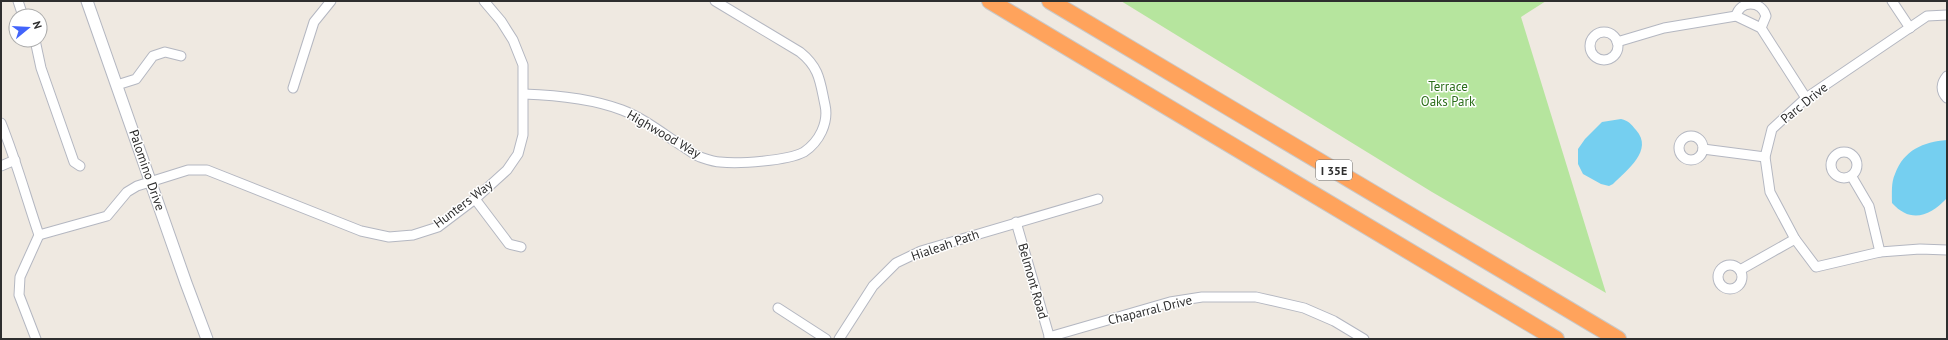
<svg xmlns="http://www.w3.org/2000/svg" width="1948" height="340" viewBox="0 0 1948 340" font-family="'PT Sans',sans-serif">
  <rect width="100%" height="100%" fill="#efe9e1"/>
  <polygon fill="#b6e59e" points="1121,1 1546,1 1521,17 1606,293 1432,192"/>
  <g fill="#75cff0">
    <path d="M1621,119C1629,121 1631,124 1636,130C1654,150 1627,170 1613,184L1609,186L1601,184L1583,174L1578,164V149L1585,139L1602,122Z"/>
    <path d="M1947,140V198C1930,216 1911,224 1892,203C1892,194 1891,182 1895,174C1904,150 1923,142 1947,140Z"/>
  </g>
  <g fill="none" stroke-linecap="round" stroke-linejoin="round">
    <defs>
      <g id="minor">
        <polyline points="18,1 23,16"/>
        <polyline points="1892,1 1910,28"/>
        <polyline points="1947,15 1927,16 1806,98 1772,129 1765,157 1770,192 1795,239 1816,267 1880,252 1920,249 1947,250"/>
        <path d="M1736,16C1740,0 1761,0 1766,16L1761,28"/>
        <circle cx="1604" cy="46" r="14"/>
        <polyline points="35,40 41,68 74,162 80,166"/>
        <polyline points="1617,42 1664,28 1736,16 1761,28 1806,98"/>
        <path d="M1947,76C1941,83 1940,91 1947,98"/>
        <polyline points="117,85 136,79 153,56 165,52 181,56"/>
        <polyline points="293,88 314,22 331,1"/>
        <path d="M524,94C554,95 593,99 622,110C643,118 661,132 679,144C686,148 693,154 700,157C706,159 714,162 720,162C739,164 787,161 804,152C819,142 829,123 825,105C820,82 820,68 800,52L715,1"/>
        <path d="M1,123C16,160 26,197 39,235"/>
        <circle cx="1691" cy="148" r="12"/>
        <polyline points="1703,149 1765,157"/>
        <circle cx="1844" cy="165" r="13"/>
        <polyline points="1,166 15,160"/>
        <polyline points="1852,177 1869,206 1880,252"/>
        <polyline points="475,199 509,244 521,247"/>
        <polyline points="1016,222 1050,339"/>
        <polyline points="39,235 107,216 127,192 137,186 188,170 207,170 361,231 389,237 413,235 438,227 475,199 507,170 518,154 523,135 523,65 513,40 501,21 484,1"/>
        <circle cx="1730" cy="277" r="12"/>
        <polyline points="1740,270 1795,239"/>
        <polyline points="778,308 826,339"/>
        <polyline points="1049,337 1170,302 1202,297 1256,297 1304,308 1334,321 1364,339"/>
        <polyline points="36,339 19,295 20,277 39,235"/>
        <polyline points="839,339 873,286 896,263 921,251 1098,199"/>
      </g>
      <polyline id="tertiary" points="87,1 186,283 207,339"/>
      <g id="motorway">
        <polyline points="990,1 1556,339"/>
        <polyline points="1050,1 1618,339"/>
      </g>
    </defs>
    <use href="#minor" stroke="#b4b7c1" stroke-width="11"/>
    <use href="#tertiary" stroke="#b4b7c1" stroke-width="13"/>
    <use href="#motorway" stroke="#c9c9c9" stroke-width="18"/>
    <use href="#minor" stroke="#fff" stroke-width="9"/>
    <use href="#tertiary" stroke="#fff" stroke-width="11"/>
    <use href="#motorway" stroke="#ffa35c" stroke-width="16"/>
  </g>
  <g text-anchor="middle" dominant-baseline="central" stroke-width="3" stroke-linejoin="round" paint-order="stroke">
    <rect fill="#fff" stroke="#6d6d6d" stroke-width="1" x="1316" y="160" width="36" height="20" rx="3"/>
    <g font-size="12" font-weight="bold" fill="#2e2e2e">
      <text x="1334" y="170">I 35E</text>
    </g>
    <g font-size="13" fill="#2c6e1b" stroke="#fff">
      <text x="1448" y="86">Terrace<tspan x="1448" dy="15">Oaks Park</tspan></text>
    </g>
    <g font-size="13" fill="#2e2e2e" stroke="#fff">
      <text transform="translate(1804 103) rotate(-39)">Parc Drive</text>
      <text transform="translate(664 134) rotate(30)">Highwood Way</text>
      <text transform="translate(147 170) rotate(71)">Palomino Drive</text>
      <text transform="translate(463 204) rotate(-37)">Hunters Way</text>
      <text transform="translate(945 245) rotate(-19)">Hialeah Path</text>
      <text transform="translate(1033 281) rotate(74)">Belmont Road</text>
      <text transform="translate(1150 310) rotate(-14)">Chaparral Drive</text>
    </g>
  </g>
  <rect width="1948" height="340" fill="none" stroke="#2e2e2e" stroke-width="4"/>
  <g transform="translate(28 28) rotate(72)"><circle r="19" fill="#ffffff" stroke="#ababab"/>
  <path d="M0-3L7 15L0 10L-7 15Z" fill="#4264fb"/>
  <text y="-6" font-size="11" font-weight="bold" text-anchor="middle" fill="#2e2e2e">N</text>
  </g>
</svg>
